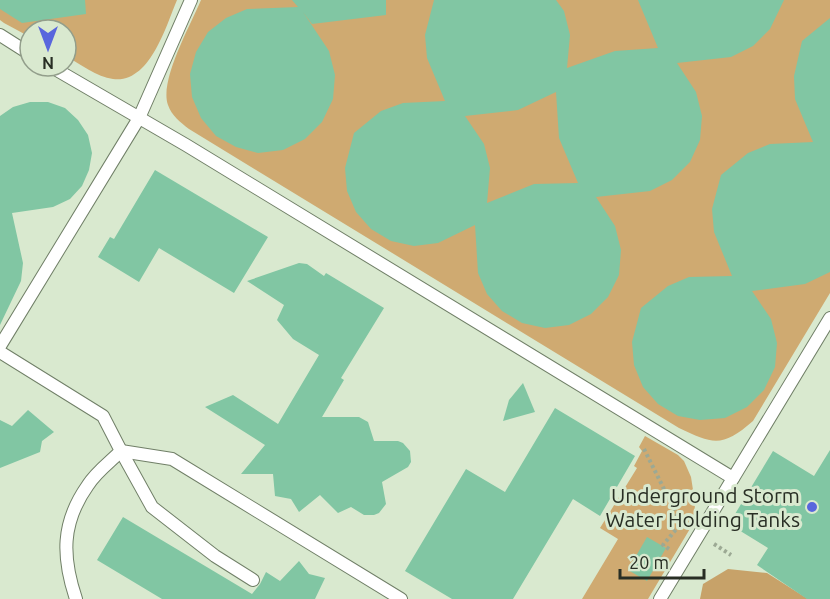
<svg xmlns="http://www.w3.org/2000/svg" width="830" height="599" viewBox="0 0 830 599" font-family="Ubuntu,sans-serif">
  <rect width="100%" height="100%" fill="#d9e9cf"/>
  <g fill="#cfaa71">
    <path d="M0,0H177C166,26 150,84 113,79C97,77 80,64 66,56V30H30V37L4,23L0,20Z"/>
    <path d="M201,0H830V293L753,421C723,447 714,445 679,428L189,129C180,122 172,116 168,105C159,81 191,24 201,0Z"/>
    <polygon points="645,436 678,455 684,461 691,477 695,503 694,522 648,599 582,599 618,539 600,528 637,468 634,466 642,451 639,447"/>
  </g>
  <polygon fill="#c7a269" points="728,569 767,573 808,599 700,599 703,584"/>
  <g fill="#81c6a3" fill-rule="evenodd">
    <polygon points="0,0 85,0 86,14 22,23 0,9"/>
    <polygon points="292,0 386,0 386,15 312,24 303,12 329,51 335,75 333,99 322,122 305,139 283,150 258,153 236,147 216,136 201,118 192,97 190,74 196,52 208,32 226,18 247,9 298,7"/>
    <path d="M434,0H556L564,11L570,35L567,68L615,51L658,48L638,0H784L770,29L753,46L731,57L677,63L696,92L702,116L700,140L690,162L672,180L650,191L596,197L615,226L621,250L619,275L608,297L591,314L569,325L545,328L522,323L502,311L487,294L478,273L475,225L438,243L414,246L391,241L371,229L356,212L347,191L345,168L354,133L381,111L403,103L445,101L427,58L425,35ZM556,92L559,138L578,183L534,184L487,203L490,168L484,144L465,116L518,110Z"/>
    <polygon points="830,18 830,272 805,284 752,291 771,319 777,343 775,367 764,390 747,407 725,418 700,420 678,416 658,404 643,387 634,365 632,342 641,308 668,286 689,277 732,276 714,232 712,209 721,175 748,153 770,144 813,142 795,99 794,76 802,41"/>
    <polygon points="30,102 48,102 65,108 78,120 88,135 92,153 89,170 82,186 70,199 53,207 12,213 23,263 21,281 0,325 0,116 13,107"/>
    <polygon points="155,170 268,237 234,293 159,248 139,282 98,257 110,237 114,239"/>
    <polygon points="299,263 307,264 324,276 326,273 384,308 341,378 344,380 322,417 359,417 368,422 374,441 398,441 403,443 410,451 411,462 408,467 382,482 386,504 379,513 374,515 364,515 351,507 338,513 320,495 299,512 291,499 275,496 273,474 241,474 265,445 205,407 233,395 278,424 319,355 293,339 277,320 284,305 247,281"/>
    <polygon points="523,383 535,412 503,421 509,400"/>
    <polygon points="555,408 635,456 600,516 573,499 513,599 452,599 405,571 466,469 505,492"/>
    <polygon points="28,410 54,432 42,441 40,452 0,468 0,420 12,426"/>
    <polygon points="830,450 830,599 807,599 757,565 768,548 729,524 773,451 814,476"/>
    <polygon points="123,517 252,594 260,584 266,572 280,581 299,561 309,574 325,578 315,599 162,599 97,560"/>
    <polygon points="647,537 666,548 647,581 628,570"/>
  </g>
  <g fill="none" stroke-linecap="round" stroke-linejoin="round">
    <defs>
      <g id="lane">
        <polyline points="0,35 30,54"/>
        <polyline points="50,66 186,145 733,478"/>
        <polyline points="0,346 139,118 191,0"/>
        <path d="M0,352L103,416L121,451C110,462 96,472 88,485C61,523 62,557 76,599"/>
        <polyline points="121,451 172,459 401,599"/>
        <polyline points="121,451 152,507 215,556 253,580"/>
        <polyline points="660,599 830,318"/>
      </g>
    </defs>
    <use href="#lane" stroke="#707f67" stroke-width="14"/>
    <g stroke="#9ca994" stroke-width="4" stroke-dasharray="3 3" stroke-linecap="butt">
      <polyline points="644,449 682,525"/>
      <polyline points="714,544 731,555"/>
      <polyline points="669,549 663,545 678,527"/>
    </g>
    <use href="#lane" stroke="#fff" stroke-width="12"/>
  </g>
  <circle fill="#5966dd" stroke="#d9e9cf" stroke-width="2" cx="812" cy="507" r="6"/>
  <g text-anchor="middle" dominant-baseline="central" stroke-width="6" stroke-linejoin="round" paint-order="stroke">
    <g font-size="21" fill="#282e24" stroke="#d9e9cf" text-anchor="end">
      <text x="800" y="495">Underground Storm<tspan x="800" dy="24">Water Holding Tanks</tspan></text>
    </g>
  </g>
  <g transform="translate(48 48) rotate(180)"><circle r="28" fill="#d9e9cf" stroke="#929e8b" stroke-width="1.5"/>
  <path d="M0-4.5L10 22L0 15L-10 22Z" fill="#5966dd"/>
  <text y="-9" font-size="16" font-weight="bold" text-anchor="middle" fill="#282e24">N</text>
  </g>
  <path d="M620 569v9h84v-9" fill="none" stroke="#282e24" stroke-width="3"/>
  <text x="629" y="569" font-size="18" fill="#282e24" stroke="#d9e9cf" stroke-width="4.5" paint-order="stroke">20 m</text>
</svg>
